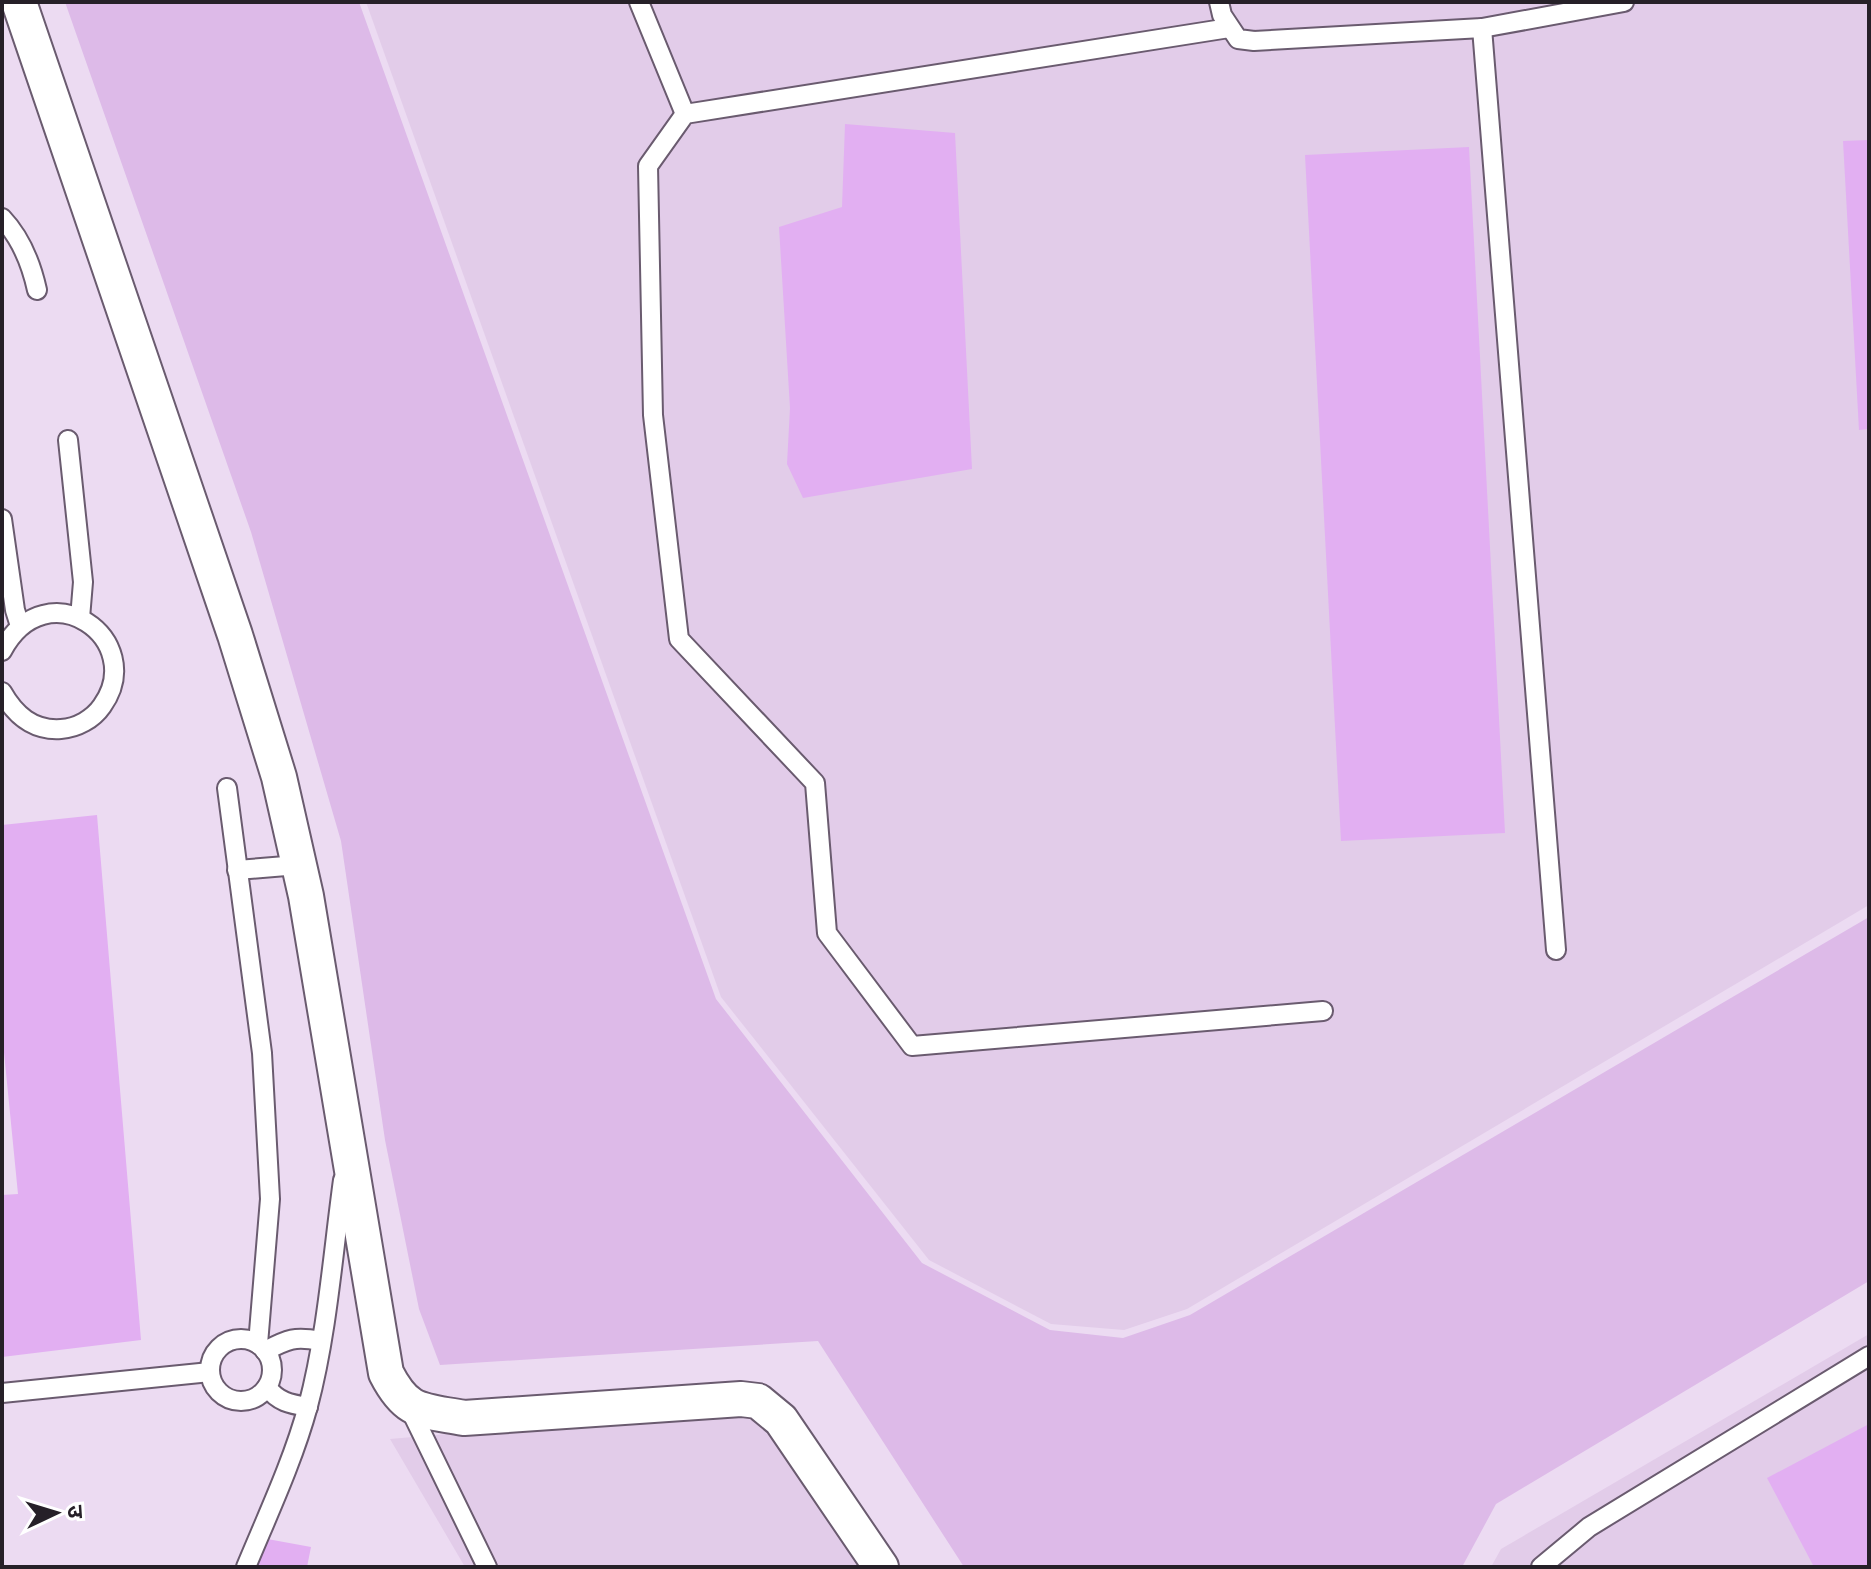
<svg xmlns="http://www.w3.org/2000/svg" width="1871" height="1569" viewBox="0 0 1871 1569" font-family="Overpass,'Noto Sans Devanagari',sans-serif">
  <rect width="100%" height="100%" fill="#ecdbf2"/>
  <g fill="#e2cce9">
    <polygon points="366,2 1869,2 1869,905 1187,1309 1124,1330 1051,1324 929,1260 721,997"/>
    <polygon points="1869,1334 1869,1567 1491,1567 1501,1549"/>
    <polygon points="744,1408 816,1471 872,1567 465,1567 390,1439"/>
  </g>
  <polygon fill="#ddbae8" points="65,2 359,2 716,999 922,1263 1050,1330 1123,1338 1190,1315 1869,917 1869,1281 1496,1504 1462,1567 964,1567 818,1341 440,1365 419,1309 385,1140 341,841 251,532"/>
  <g fill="#e2aff2">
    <polygon points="845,124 955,133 972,469 803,498 787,464 790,408 779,227 842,207"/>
    <polygon points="1869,140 1869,429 1859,430 1843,141"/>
    <polygon points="1469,147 1505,833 1341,841 1305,155"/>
    <polygon points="97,815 141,1340 2,1357 2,1195 18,1194 2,1032 2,825"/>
    <polygon points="1869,1424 1869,1567 1814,1567 1767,1478"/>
    <polygon points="262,1538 311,1547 307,1567 256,1567"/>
  </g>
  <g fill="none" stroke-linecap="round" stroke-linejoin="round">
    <defs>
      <g id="service">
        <polyline points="639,2 685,114"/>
        <polyline points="1219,2 1222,15 1238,39 1254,41 1482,28 1624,2"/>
        <polyline points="1229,28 685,114 648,166 653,415 679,639 815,783 827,933 912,1046 1323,1011"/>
        <polyline points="1482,28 1556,950"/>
        <path d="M2,218C21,238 31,263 37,290"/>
        <polyline points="68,440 83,582 80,618"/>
        <polyline points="2,519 15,610 20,626"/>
        <path d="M2,651C47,567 149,640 102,706C93,719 77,728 61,729C33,731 15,715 2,692"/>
        <polyline points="227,788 262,1053 270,1199 258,1344"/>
        <polyline points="237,870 298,865"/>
        <circle cx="241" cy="1370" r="31"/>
        <path d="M265,1351C288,1339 295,1336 320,1341"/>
        <path d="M267,1387C278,1402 290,1404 308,1407"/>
        <polyline points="2,1393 210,1372"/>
        <polyline points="408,1405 487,1567"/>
        <path d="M246,1567C268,1514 293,1461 308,1406C327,1335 333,1253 343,1180"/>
        <polyline points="1541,1567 1589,1527 1869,1356"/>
      </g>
      <path id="minor" d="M19,2L235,635L279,777L306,896L386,1373C407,1414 421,1410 464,1418L741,1399L758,1401L781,1420L881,1567"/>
    </defs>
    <use href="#service" stroke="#6a5b6f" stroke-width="22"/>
    <use href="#minor" stroke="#6a5b6f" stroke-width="38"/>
    <use href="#service" stroke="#fff" stroke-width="18"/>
    <use href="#minor" stroke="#fff" stroke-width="34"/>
  </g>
  <rect width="1871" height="1569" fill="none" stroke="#262028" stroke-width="8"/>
  <g transform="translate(56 1513) rotate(86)" stroke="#ffffff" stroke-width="6" paint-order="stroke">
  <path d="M0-6L14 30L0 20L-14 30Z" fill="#262028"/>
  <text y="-12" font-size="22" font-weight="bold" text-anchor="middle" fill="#262028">उ</text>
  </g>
</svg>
